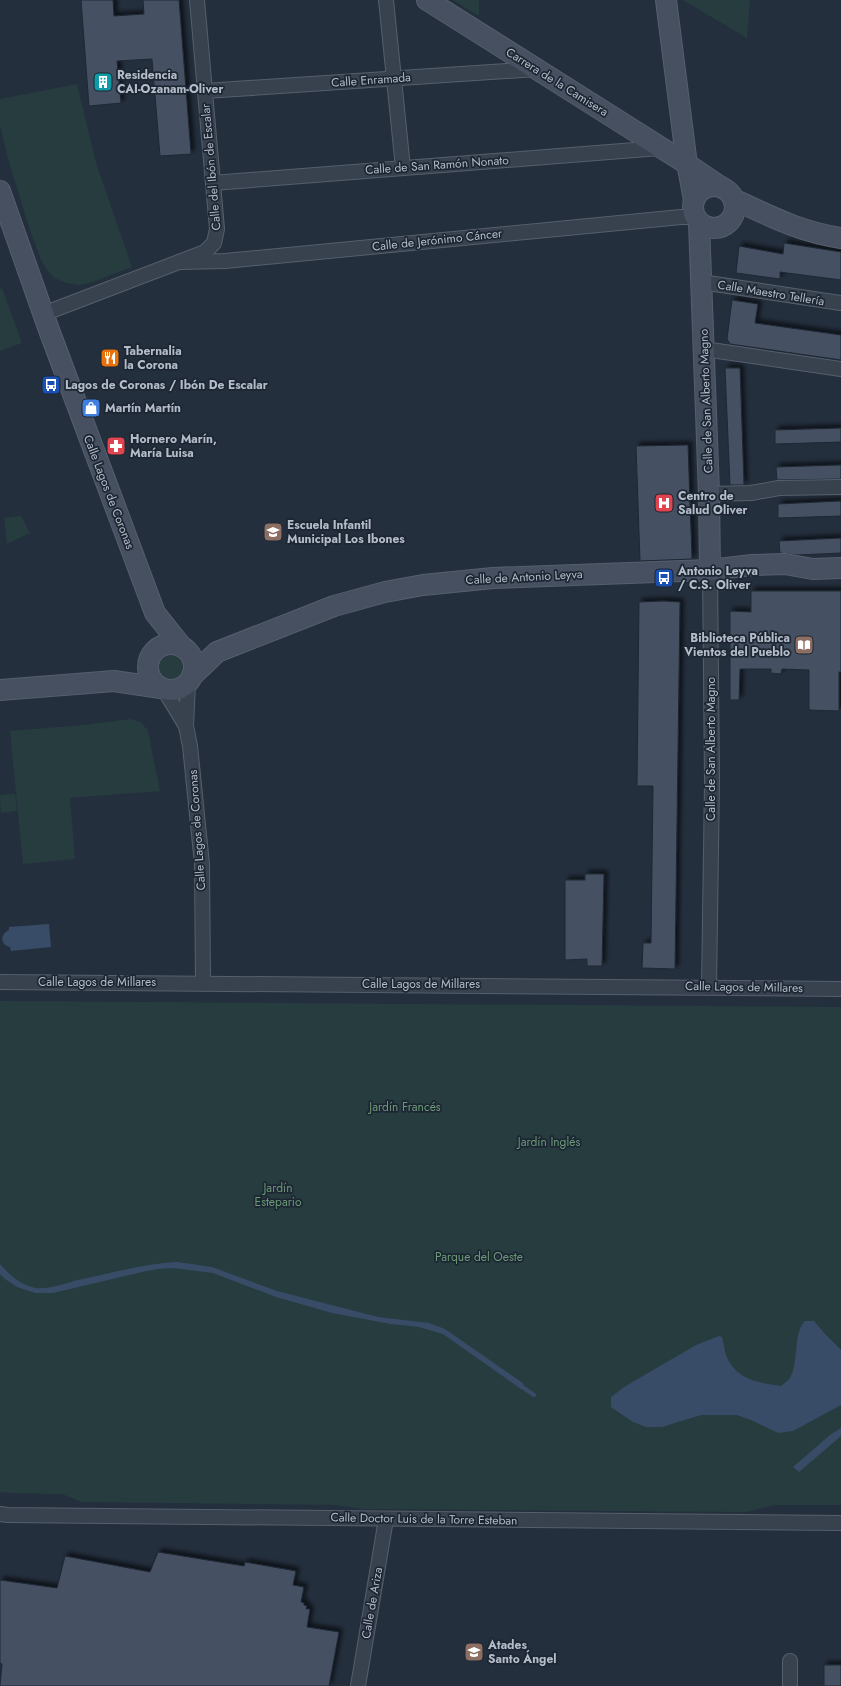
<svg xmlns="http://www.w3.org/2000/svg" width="841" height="1686" viewBox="0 0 841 1686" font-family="Jost,sans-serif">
  <defs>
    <filter id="shadow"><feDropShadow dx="3.5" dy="-3.5" stdDeviation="2" flood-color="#0009"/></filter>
  </defs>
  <rect width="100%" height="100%" fill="#242f3e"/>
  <g fill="#263c3f">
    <polygon points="453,0 479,0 479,16"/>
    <polygon points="683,0 750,0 747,38"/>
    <polygon points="77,84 96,163 132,267 90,283 79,285 67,283 54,278 48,271 41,260 30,230 8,159 0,126 0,99"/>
    <polygon points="2,288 22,343 0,351 0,289"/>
    <polygon points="21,516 30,533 7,544 4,518"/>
    <circle cx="171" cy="667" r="12"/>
    <polygon points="130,719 141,722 148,731 160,791 70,798 75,859 23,864 10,731 84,725"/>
    <polygon points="15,794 17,811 1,813 0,795"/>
    <polygon points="0,1001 841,1007 841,1505 775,1505 746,1512 361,1509 337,1505 82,1502 62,1494 10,1493 0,1492"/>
  </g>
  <g fill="#394c67">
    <path d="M49,924L51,947L11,951L10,947C0,945 0,934 9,930V927Z"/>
    <path d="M177,1262L212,1267L277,1291L378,1317L429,1323L445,1329L524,1384L521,1389L443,1334L419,1327L391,1324L332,1313L276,1297L213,1273L173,1268L158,1269L142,1272L53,1293H35L17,1287L5,1279L0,1274V1264C9,1275 21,1285 35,1288C46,1290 67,1283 78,1280C112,1273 142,1264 177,1262Z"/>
    <path d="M805,1321H814L825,1334L841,1350V1405L793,1431L778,1433L751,1420L737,1415H701L662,1427H646L633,1422L611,1407V1397L624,1387L696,1345L719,1336L722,1337C724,1343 724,1349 726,1355C735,1379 758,1383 781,1386C784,1383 788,1381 790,1378C799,1363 793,1332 805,1321Z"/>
    <polygon points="841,1428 841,1436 799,1472 793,1467 830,1435"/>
  </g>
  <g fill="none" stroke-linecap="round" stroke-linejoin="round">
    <polyline stroke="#394c67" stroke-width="4" points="518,1384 534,1395"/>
  </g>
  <g fill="#455162" stroke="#1f2835" filter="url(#shadow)">
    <polygon points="81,0 113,0 114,16 144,14 143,0 179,0 191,154 160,156 152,59 117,61 121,103 89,106"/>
    <polygon points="784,243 841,252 841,280 780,272 780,279 736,273 739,246 783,254"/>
    <polygon points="732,300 758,304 755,323 841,335 841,360 730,344 727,339"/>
    <polygon points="725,368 740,368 744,485 730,485"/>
    <polygon points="841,428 841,442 775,444 775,430"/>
    <polygon points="688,445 692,559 640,561 636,446"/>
    <polygon points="841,465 841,479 777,480 776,467"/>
    <polygon points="841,501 841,516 778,518 778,504"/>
    <polygon points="841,538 841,553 797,555 780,553 779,541"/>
    <polygon points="751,591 841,591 841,672 839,672 839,711 809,710 809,670 782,669 781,674 771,673 771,669 740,669 739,700 730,700 730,611 751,612"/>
    <polygon points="664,601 680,602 675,969 642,968 643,943 651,943 653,786 637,786 639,602"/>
    <polygon points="585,874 604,874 602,966 587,966 587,959 565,960 565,880 585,880"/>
    <polygon points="158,1552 244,1566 245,1562 296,1571 293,1585 304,1587 301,1602 304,1603 304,1605 307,1606 306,1609 310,1609 307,1627 339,1632 329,1686 0,1686 2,1664 0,1663 0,1580 57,1588 65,1556 150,1572"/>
    <rect x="824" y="1665" width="17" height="21"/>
  </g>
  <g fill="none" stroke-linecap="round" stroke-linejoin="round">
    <defs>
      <g id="street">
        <polyline points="386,0 403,168"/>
        <polyline points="205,91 537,69"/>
        <polyline points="213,183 660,148"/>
        <polyline points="179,262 225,261 681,217 695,217"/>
        <polyline points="701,282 841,303"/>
        <polyline points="43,314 205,252 214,243 217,229 197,0"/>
        <polyline points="704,349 841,369"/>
        <polyline points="709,494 751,493 779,488 841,487"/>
        <polyline points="188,683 186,726 190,746 202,864 203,983"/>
        <polyline points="163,688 186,726"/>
        <polyline points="0,982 841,989"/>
        <polyline points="709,987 712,782 710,570"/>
        <polyline points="0,1514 7,1515 841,1523"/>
        <polyline points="358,1686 386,1519"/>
        <polyline points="790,1686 790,1661"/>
      </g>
      <g id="secondary">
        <polyline points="427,0 687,164 721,187"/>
        <polyline points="666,0 686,157 694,200"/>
        <circle cx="714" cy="207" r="21"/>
        <polyline points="0,191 49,330 155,613 182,647"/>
        <path d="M733,199C770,216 800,232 841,238"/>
        <polyline points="699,223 709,494 710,570"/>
        <circle cx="171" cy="667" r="23"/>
        <polyline points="192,676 217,652 334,606 385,592 423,585 493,578 710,570 752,565 785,564 813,569 841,568"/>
        <polyline points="0,690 114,681 161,688"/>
      </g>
    </defs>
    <use href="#street" stroke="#565f6c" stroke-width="16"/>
    <use href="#secondary" stroke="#565f6c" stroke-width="22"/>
    <use href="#street" stroke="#38414e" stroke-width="14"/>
    <use href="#secondary" stroke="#465061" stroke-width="20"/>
  </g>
  <defs>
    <symbol id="building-square" viewBox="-11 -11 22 22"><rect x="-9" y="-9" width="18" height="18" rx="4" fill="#0f9aa8" stroke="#1d2633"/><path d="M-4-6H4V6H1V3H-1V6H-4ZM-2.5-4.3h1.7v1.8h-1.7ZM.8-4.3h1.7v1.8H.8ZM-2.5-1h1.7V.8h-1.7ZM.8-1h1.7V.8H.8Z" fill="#fff"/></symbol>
    <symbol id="restaurant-square" viewBox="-11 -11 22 22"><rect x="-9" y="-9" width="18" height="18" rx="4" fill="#e8710a" stroke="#1d2633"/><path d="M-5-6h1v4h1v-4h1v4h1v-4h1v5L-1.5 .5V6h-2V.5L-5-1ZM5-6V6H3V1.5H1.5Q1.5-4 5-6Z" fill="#fff"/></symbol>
    <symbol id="bus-square" viewBox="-11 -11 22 22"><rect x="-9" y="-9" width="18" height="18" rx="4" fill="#1a4fb4" stroke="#1d2633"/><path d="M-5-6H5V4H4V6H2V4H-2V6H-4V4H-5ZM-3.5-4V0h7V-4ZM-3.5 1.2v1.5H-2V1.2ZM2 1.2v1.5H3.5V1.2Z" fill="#fff"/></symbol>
    <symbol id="shop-square" viewBox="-11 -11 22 22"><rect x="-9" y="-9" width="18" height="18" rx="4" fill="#3f7fe0" stroke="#1d2633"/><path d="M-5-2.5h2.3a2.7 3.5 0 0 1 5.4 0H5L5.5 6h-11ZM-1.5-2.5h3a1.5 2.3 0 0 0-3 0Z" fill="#fff"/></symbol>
    <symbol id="pharmacy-square" viewBox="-11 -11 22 22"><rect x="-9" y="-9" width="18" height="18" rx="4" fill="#e0444e" stroke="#1d2633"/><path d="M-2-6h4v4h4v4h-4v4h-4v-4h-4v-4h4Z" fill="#fff"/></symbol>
    <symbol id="hospital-square" viewBox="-11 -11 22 22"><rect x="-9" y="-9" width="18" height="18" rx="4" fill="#e0444e" stroke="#1d2633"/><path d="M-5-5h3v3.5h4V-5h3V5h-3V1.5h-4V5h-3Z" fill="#fff"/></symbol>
    <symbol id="school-square" viewBox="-11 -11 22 22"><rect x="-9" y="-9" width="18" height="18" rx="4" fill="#8d6e63" stroke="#1d2633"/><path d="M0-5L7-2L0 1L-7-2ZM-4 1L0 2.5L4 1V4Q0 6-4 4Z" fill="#fff"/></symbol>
    <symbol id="library-square" viewBox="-11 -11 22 22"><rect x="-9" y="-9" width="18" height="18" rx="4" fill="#8d6e63" stroke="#1d2633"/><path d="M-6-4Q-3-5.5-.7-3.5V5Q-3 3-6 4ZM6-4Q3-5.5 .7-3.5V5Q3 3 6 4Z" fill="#fff"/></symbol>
  </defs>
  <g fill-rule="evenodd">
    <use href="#building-square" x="92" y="71" width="22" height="22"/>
    <use href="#restaurant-square" x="99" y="347" width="22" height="22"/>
    <use href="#bus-square" x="40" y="374" width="22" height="22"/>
    <use href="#shop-square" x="80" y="397" width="22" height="22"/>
    <use href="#pharmacy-square" x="105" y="435" width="22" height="22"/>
    <use href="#hospital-square" x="653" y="492" width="22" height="22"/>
    <use href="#school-square" x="262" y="521" width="22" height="22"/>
    <use href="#bus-square" x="653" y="567" width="22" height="22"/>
    <use href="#library-square" x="793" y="634" width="22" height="22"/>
    <use href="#school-square" x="463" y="1641" width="22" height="22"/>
  </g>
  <g text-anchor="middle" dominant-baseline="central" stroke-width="3.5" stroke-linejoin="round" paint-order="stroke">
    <g font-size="12" font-weight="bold" fill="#b4bcc9" stroke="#1d2633" text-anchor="start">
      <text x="117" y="75">Residencia<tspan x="117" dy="14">CAI-Ozanam-Oliver</tspan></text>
      <text x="124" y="351">Tabernalia<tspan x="124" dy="14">la Corona</tspan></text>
      <text x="65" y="385">Lagos de Coronas / Ibón De Escalar</text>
      <text x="105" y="408">Martín Martín</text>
      <text x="130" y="439">Hornero Marín,<tspan x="130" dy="14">María Luisa</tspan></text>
      <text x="678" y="496">Centro de<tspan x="678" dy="14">Salud Oliver</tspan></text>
      <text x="287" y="525">Escuela Infantil<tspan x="287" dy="14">Municipal Los Ibones</tspan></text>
      <text x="678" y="571">Antonio Leyva<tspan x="678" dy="14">/ C.S. Oliver</tspan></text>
      <text x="790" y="638" text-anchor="end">Biblioteca Pública<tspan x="790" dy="14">Vientos del Pueblo</tspan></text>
      <text x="488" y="1645">Atades<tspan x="488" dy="14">Santo Ángel</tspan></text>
    </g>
    <g font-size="12" fill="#b4bcc9" stroke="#1d2633">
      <text transform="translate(371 80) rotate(-4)">Calle Enramada</text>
      <text transform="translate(557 82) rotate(32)">Carrera de la Camisera</text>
      <text transform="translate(437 165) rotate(-4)">Calle de San Ramón Nonato</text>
      <text transform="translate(211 167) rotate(-95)">Calle del Ibón de Escalar</text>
      <text transform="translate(437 240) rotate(-6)">Calle de Jerónimo Cáncer</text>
      <text transform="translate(771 293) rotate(9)">Calle Maestro Tellería</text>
      <text transform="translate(706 401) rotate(-92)">Calle de San Alberto Magno</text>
      <text transform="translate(109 492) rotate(69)">Calle Lagos de Coronas</text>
      <text transform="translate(524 577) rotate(-3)">Calle de Antonio Leyva</text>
      <text transform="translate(711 749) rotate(-90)">Calle de San Alberto Magno</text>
      <text transform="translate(197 830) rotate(-94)">Calle Lagos de Coronas</text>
      <text x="97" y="982">Calle Lagos de Millares</text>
      <text x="421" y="984">Calle Lagos de Millares</text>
      <text transform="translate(744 987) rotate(1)">Calle Lagos de Millares</text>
      <text transform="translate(424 1519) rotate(1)">Calle Doctor Luis de la Torre Esteban</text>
      <text transform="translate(372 1603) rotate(-80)">Calle de Ariza</text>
    </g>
    <g font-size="12" fill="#6b9a76" stroke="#1d2633">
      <text x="405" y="1107">Jardín Francés</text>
      <text x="549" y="1142">Jardín Inglés</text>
      <text x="278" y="1188">Jardín<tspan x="278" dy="14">Estepario</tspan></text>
      <text x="479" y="1257">Parque del Oeste</text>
    </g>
  </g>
</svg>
